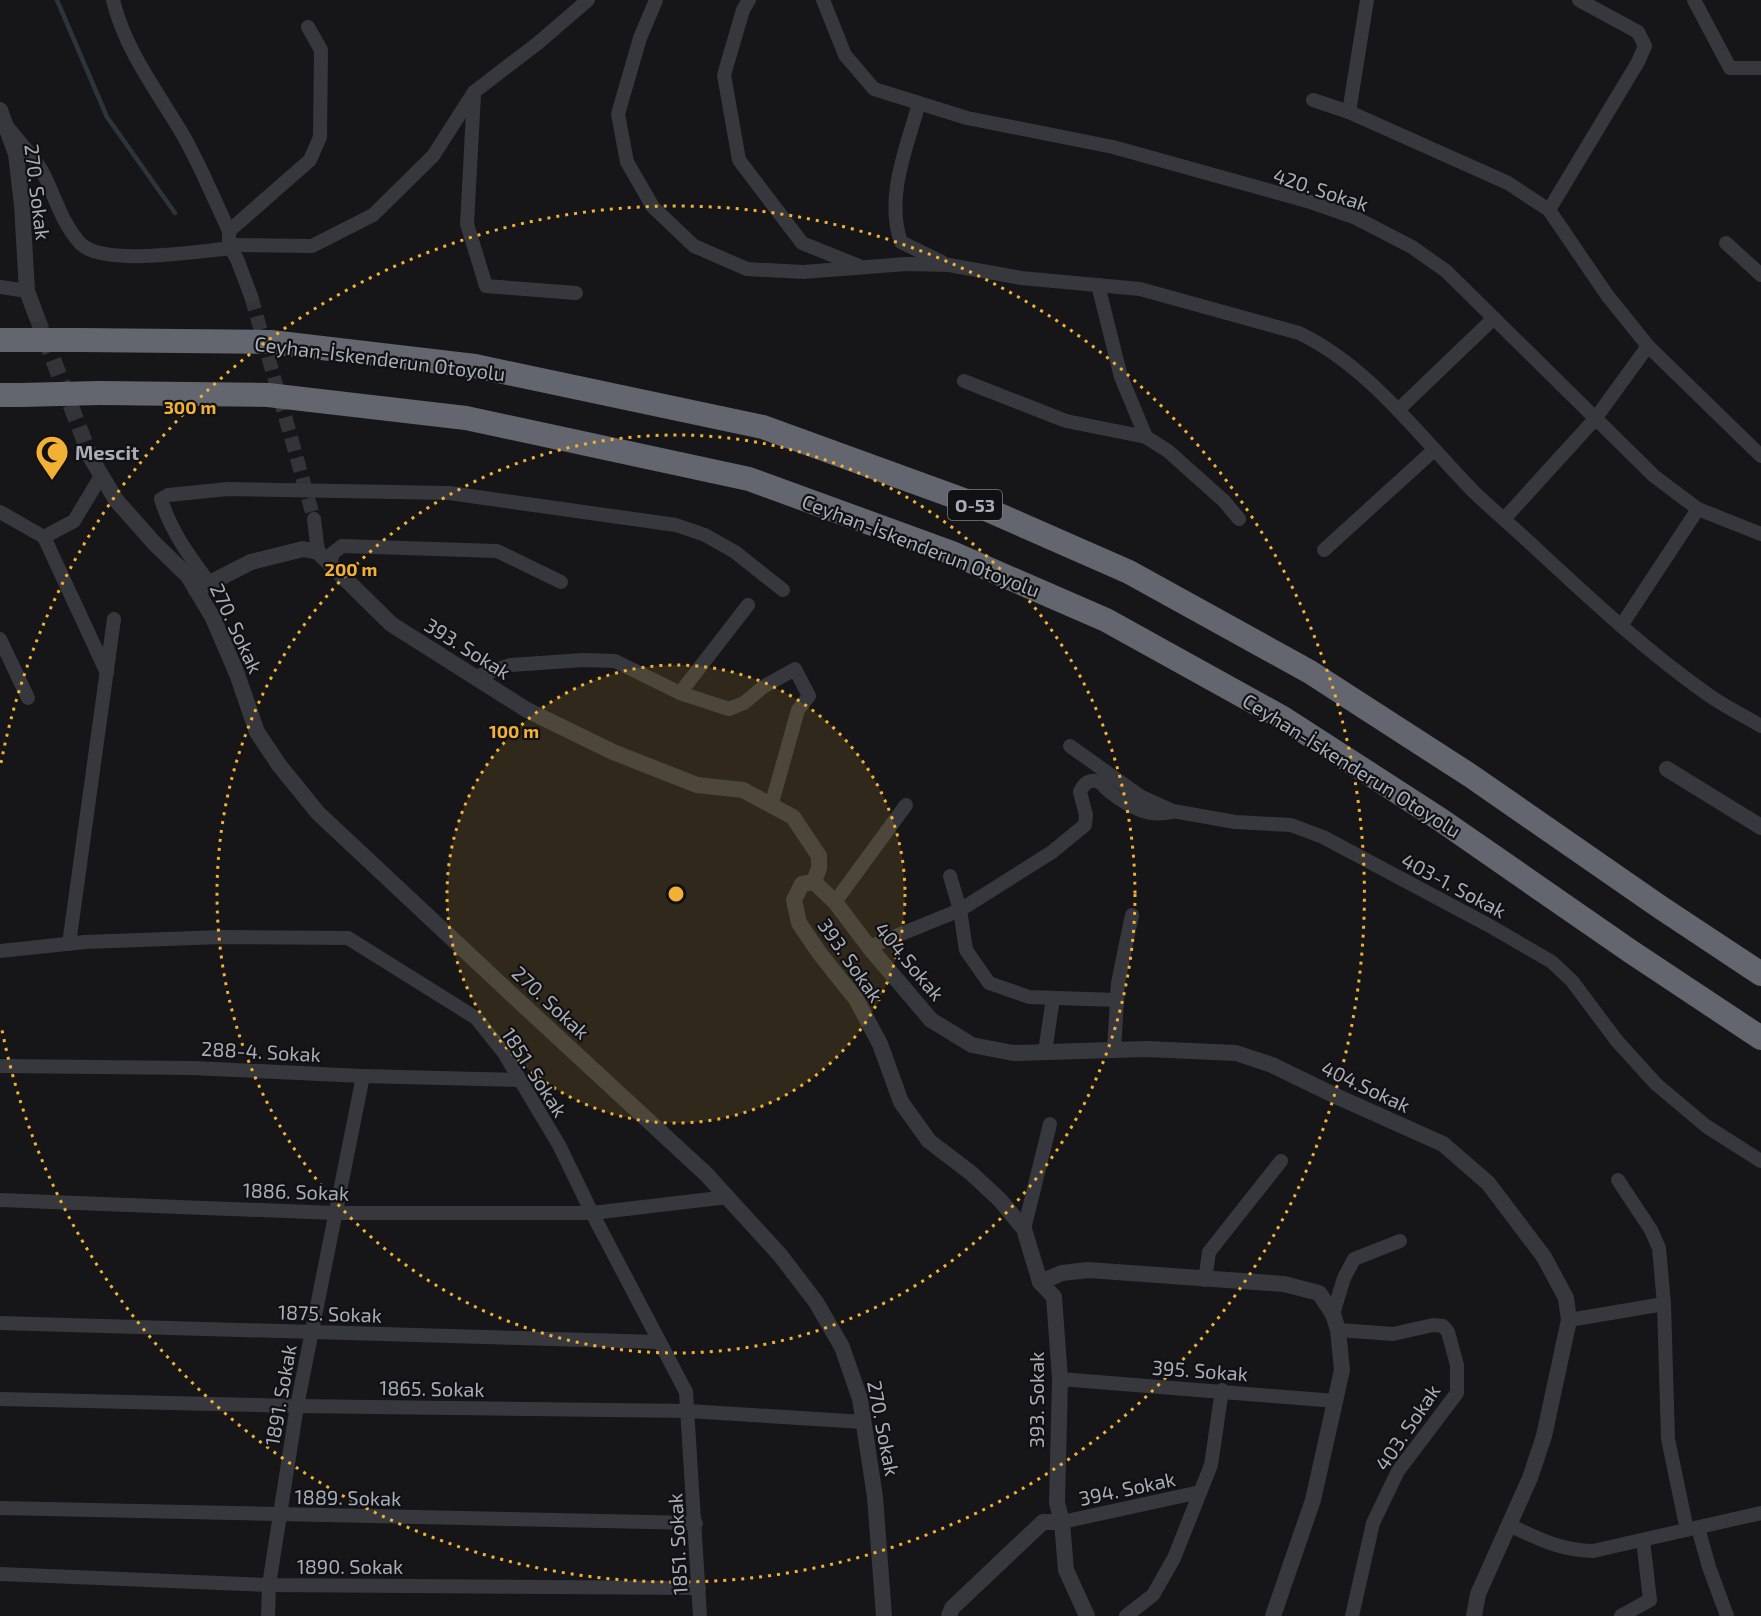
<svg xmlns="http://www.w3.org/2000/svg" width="1761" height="1616" viewBox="0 0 1761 1616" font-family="'Exo 2',sans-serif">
  <rect width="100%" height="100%" fill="#161618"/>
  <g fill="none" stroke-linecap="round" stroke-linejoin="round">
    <polyline stroke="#2c353c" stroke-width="4.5" points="57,0 107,117 175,213"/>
    <polyline stroke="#333438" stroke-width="14" stroke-dasharray="14 7" stroke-linecap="butt" points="251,296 314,519"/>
    <polyline stroke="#333438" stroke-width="16" stroke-dasharray="16 8" stroke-linecap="butt" points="36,315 91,458"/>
    <g stroke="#37383d" stroke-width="14">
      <path d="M656,0L640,38L618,114L627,162L653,207L694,246L747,269L803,272L906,264L949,265L1021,278L1140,289L1299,333C1370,367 1419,436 1473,491C1496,513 1521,534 1544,556C1597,605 1650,654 1710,696C1726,707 1744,716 1761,726"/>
      <polyline points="749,0 743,10 724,75 739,160 802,243 859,266"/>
      <polyline points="823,0 845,55 874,89 967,118 1113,147 1307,201 1356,218 1412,247 1446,271 1654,476 1698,509 1761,534"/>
      <polyline points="1694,0 1730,68 1761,68"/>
      <polyline points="474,94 467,224 486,286 576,293"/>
      <polyline points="1313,100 1349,112 1508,183 1549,210 1607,295 1648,346 1761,456"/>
      <path d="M919,103C907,147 885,197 901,242L942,262"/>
      <polyline points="1349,112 1367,0"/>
      <path d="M11,131C21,144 34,157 42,171C55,195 61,223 81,244C103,266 193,252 224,249L229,245V231C214,199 200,165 183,135C157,91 125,50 113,0"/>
      <polyline points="1549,210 1638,62 1645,46 1638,32 1579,0"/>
      <polyline points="229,231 310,160 320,137 321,50 308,27"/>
      <polyline points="1726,243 1761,275"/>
      <polyline points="229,245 312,246 373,215 433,156 474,92 538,43 588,0"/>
      <polyline points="229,245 237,259 251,296"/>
      <polyline points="1098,285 1121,377 1146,437 1168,451 1224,501 1239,519"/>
      <polyline points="0,287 27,291"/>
      <polyline points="964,381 1066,421 1146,437"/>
      <polyline points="1398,410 1494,318"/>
      <polyline points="0,512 44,537 74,521 101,476"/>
      <polyline points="314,519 318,552"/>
      <polyline points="1504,519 1595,419 1648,346"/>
      <polyline points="44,537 107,673"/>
      <polyline points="1324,550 1434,450"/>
      <polyline points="330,563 333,553 342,546 497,551 561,582"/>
      <path d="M210,584C190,557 171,532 161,499L168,495L228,489L449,493L676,525L705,535L735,552L783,590"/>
      <polyline points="1621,626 1698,509"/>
      <polyline points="0,639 28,698"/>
      <polyline points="475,677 511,665 583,660 615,661 680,693 729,709 744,703 763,687 795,669 809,696 798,710 771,806"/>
      <polyline points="680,693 748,605"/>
      <polyline points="1070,746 1140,796 1173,811 1235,822 1291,825 1323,837 1490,926 1552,962 1572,981 1617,1041 1656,1084 1706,1126 1761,1161"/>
      <polyline points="950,876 960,910 966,950 989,983 1029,997 1117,1000"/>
      <polyline points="835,902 906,805"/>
      <polyline points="69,944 114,619"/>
      <path d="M869,947L960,910L1052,852L1085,825L1086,815L1080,792C1083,784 1090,778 1099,782C1103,784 1106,789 1110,792C1128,806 1148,818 1172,812"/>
      <polyline points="0,951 85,942 221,937 348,938 476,1018 504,1053 559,1145 592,1213 686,1392 700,1616"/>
      <polyline points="1114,1050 1118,983 1132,915"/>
      <polyline points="1045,1052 1053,998"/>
      <polyline points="0,1066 193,1068 363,1076 520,1080"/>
      <polyline points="1618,1180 1651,1230 1659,1248 1664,1304 1668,1439 1687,1530"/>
      <polyline points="0,1200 335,1213 592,1213 728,1197"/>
      <polyline points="1024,1229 1050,1124"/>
      <polyline points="1205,1280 1209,1252 1281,1161"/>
      <polyline points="1333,1314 1344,1278 1354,1259 1400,1241"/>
      <polyline points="1569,1320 1664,1304"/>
      <polyline points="0,1323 659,1342"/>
      <polyline points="1338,1330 1393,1334 1433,1325 1443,1326 1448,1332 1457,1365 1457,1393 1398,1471 1373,1523 1352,1616"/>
      <polyline points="1060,1379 1336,1401"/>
      <polyline points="0,1399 297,1406 688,1411 864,1422"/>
      <polyline points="0,1508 696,1523"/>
      <polyline points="1062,1522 1200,1492"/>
      <path d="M1509,1525C1539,1539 1559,1550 1593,1551L1761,1513"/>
      <polyline points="1698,1528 1709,1567 1727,1616"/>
      <polyline points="0,1574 269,1585 699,1588"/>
      <polyline points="268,1616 269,1585 297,1406 363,1076"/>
      <polyline points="1126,1616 1153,1595 1174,1558 1211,1465 1222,1390"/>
      <polyline points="1621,1616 1650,1600 1643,1540"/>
    </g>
    <g stroke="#37383d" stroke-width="16">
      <polyline points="0,110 16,154 22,205 27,291 36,315"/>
      <polyline points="91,458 116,500 155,544 188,576 213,618 237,674 257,732 279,765 318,813 509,992 706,1174 780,1255 816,1302 842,1347 860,1399 875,1497 884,1616"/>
      <polyline points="196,590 251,562 303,549 318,552 391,624 527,710 613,752 697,785 743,790 793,817 819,856 819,868 814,882 802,884 794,900 799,923 820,954 856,999 880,1044 901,1102 929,1141 971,1173 1000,1200 1024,1229 1040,1282 1054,1297 1060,1379 1057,1503 1062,1522 1066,1570 1087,1616"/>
      <polyline points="1667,769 1761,827"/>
      <polyline points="814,882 835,902 869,947 931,1020 972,1045 1013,1053 1146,1049 1236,1053 1272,1065 1338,1097 1443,1144 1488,1183 1544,1257 1566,1298 1569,1320 1544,1436 1530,1478 1478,1594 1474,1616"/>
      <polyline points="1040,1282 1062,1273 1088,1270 1284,1284 1319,1293 1333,1314 1338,1330 1342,1370 1313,1500 1273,1616"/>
      <polyline points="949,1616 952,1608 1043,1522 1062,1522"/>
    </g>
    <g stroke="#63666e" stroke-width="24">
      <polyline points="79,340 271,342 475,366 763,427 972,503 1129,572 1310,672 1471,776 1660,907 1761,974"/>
      <polyline points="100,393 268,395 466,418 749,479 952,553 1106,620 1283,718 1441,820 1630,951 1761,1038"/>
      <polyline points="0,395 20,395"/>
    </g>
    <g stroke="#63666e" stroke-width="24">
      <polyline points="0,340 79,340"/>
      <polyline points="20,395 100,393"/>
    </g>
  </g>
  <circle cx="676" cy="894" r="229" fill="#f2b134" fill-opacity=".12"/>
  <g fill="none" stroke="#f2b134" stroke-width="3" stroke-dasharray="3 6">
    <circle cx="676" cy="894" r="229"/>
    <circle cx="676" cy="894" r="459"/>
    <path d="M1 763A688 688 0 1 1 1 1025"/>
  </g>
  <defs>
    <symbol id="mosque-pin" viewBox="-11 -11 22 30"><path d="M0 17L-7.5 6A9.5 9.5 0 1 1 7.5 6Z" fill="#f2b134" stroke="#111113"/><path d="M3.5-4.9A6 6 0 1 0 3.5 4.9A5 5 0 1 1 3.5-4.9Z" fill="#111"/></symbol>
  </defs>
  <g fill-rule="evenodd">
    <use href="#mosque-pin" x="33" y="433" width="38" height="52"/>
  </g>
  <g text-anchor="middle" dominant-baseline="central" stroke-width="4.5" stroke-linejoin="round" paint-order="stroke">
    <rect fill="#111113" stroke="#7b7e86" stroke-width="1.5" x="948" y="490" width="54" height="30" rx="4.5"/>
    <g font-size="18" font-weight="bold" fill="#a8adb8">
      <text x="975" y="505">O-53</text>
    </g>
    <g font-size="20" fill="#a8adb8" stroke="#111113">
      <text transform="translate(1321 189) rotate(18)">420. Sokak</text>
      <text transform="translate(38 192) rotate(83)">270. Sokak</text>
      <text transform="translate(380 358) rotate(7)">Ceyhan-İskenderun Otoyolu</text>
      <text transform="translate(921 545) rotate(21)">Ceyhan-İskenderun Otoyolu</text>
      <text transform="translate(237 628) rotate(65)">270. Sokak</text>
      <text transform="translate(468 648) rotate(32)">393. Sokak</text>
      <text transform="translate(1352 765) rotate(32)">Ceyhan-İskenderun Otoyolu</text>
      <text transform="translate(1454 885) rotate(28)">403-1. Sokak</text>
      <text transform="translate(851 960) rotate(55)">393. Sokak</text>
      <text transform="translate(910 961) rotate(50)">404.Sokak</text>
      <text transform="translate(551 1002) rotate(43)">270. Sokak</text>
      <text transform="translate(261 1051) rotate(3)">288-4. Sokak</text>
      <text transform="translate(535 1072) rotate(57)">1851. Sokak</text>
      <text transform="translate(1366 1086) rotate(25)">404.Sokak</text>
      <text transform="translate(296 1191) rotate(2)">1886. Sokak</text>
      <text transform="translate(330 1313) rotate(2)">1875. Sokak</text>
      <text transform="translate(1200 1370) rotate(4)">395. Sokak</text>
      <text transform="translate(432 1388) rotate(1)">1865. Sokak</text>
      <text transform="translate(280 1395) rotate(-80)">1891. Sokak</text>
      <text transform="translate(1036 1400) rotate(-90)">393. Sokak</text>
      <text transform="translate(1407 1427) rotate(-56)">403. Sokak</text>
      <text transform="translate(884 1428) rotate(79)">270. Sokak</text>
      <text transform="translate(1127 1488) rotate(-12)">394. Sokak</text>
      <text transform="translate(348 1497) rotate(1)">1889. Sokak</text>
      <text transform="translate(677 1544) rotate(-93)">1851. Sokak</text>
      <text x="350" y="1566">1890. Sokak</text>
    </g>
    <g font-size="20" font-weight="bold" fill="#a8adb8" stroke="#111113" text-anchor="start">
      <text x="75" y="452">Mescit</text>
    </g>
  </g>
  <circle cx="676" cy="894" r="9" fill="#f2b134" stroke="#111113" stroke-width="3"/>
  <g font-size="18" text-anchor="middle" font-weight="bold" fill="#f2b134" stroke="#111113" stroke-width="4.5" stroke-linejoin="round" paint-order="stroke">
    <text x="190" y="414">300 m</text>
    <text x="351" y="576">200 m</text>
    <text x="514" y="738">100 m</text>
  </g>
</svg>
